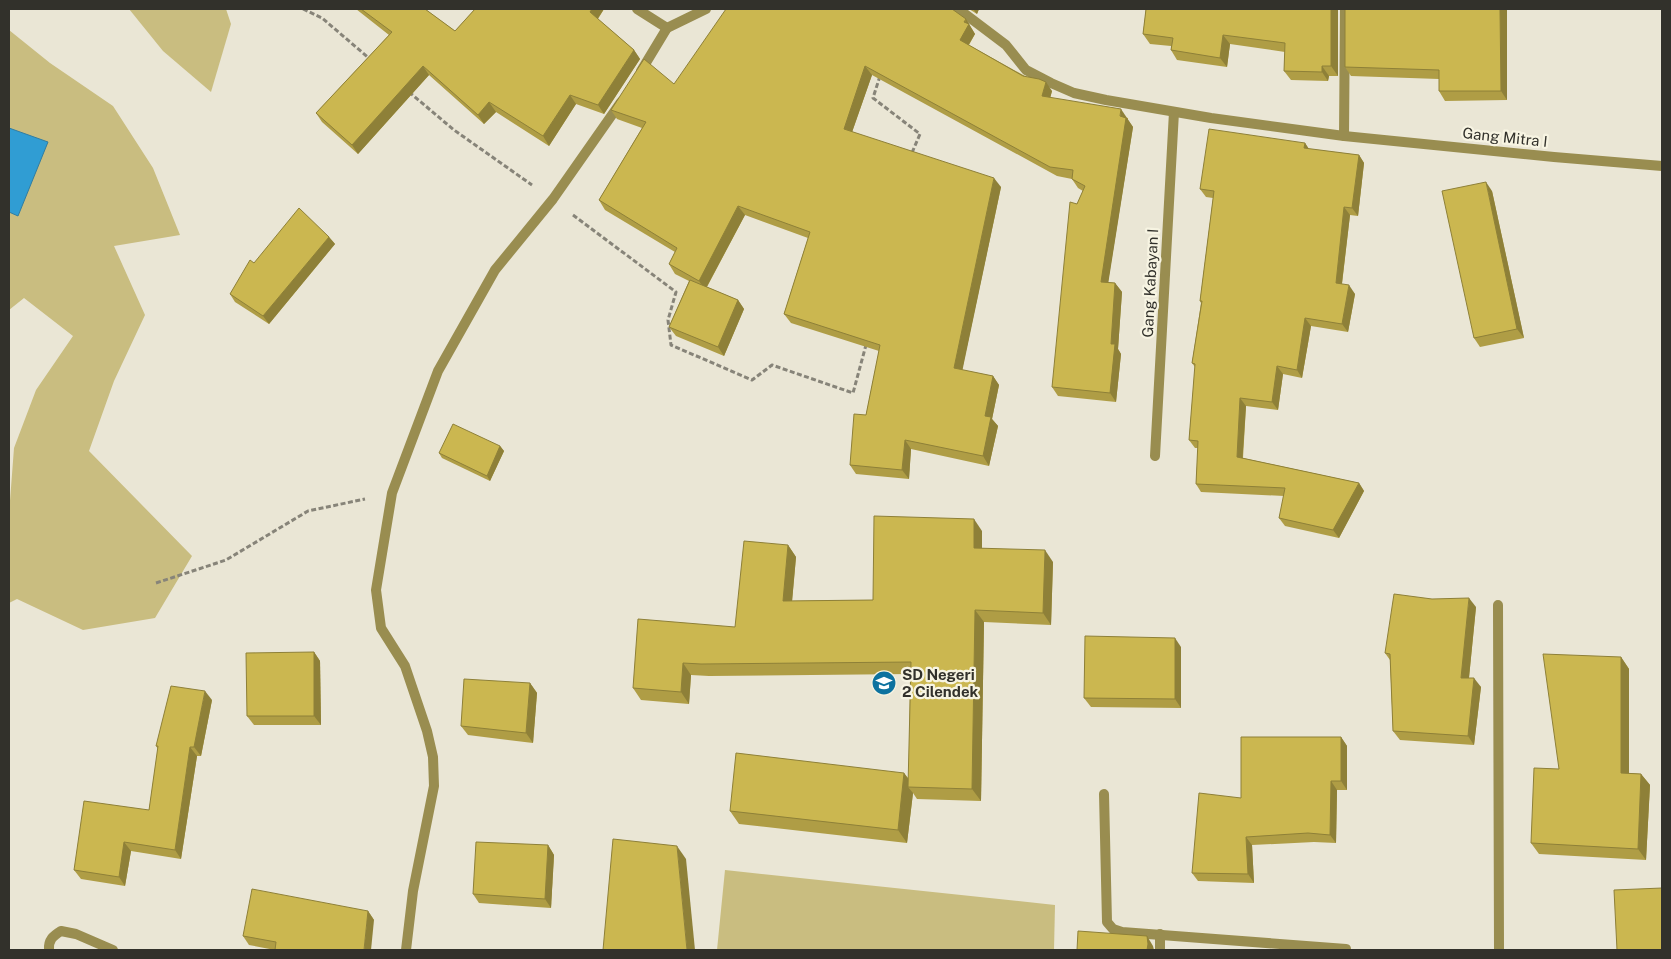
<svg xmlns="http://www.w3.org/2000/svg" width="1671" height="959" viewBox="0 0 1671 959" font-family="'Public Sans',sans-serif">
  <rect width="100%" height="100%" fill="#eae6d5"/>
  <g fill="#c9bd80">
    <polygon points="129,9 226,9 231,24 211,92 163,51"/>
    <polygon points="9,30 50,63 113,106 153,168 180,235 114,246 145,315 114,381 89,451 192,556 155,618 83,630 17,599 9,603 9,514 14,448 36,390 73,336 24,298 9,310"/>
    <polygon points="725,870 1055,905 1054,950 717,950"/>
  </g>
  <polygon fill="#309dd3" stroke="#317da1" points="9,128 48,142 18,216 9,212"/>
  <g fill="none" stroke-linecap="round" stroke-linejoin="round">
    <g stroke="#878479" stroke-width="3" stroke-dasharray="5 2.5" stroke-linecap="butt">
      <polyline points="303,9 322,18 370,59"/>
      <polyline points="880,76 873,98 920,134 911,155"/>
      <polyline points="409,92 454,130 532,185"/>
      <polyline points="573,215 676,292 668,320 671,345 752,380 772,365 853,393 866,345"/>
      <polyline points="156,583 226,560 308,511 365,499"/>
    </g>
    <g stroke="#998d50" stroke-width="10">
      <polyline points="637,9 667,28"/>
      <polyline points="954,9 961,11 1006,45 1026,70 1051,83 1074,93 1106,100 1211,118 1344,136 1554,157 1662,166"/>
      <polyline points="641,71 667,28 706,9"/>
      <polyline points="1344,136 1345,9"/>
      <polyline points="1155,456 1174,112"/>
      <polyline points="1498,605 1499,950"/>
      <polyline points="1104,794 1107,922 1113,929 1122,932 1346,949 1346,950"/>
      <path d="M49,950C48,940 53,936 61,931L76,934L113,950"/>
      <polyline points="406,950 413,891 434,786 433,757 427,731 405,666 381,628 376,590 392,493 438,371 495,270 553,199 621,102"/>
      <polyline points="1160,950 1160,934"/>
    </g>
  </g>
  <g fill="#af9d45">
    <polygon points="356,9 425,9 455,31 475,9 604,9 598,19 634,50 640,59 604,114 576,104 549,146 496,112 484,124 429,75 358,154 322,122 316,113 389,35"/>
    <polygon points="969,9 979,9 977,14"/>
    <polygon points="1146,9 1338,9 1338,76 1329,76 1328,81 1291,80 1284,71 1285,52 1230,44 1227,67 1177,60 1171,50 1171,46 1150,44 1143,34"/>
    <polygon points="1345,9 1507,9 1507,100 1445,101 1439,91 1439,79 1351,76 1345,67"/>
    <polygon points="966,19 975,34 969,45 1052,91 1050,98 1128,118 1128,120 1133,127 1108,282 1115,283 1122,292 1118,349 1121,354 1116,402 1058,396 1052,387 1077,204 1083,191 1078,188 1072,179 1057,176 872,75 852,132 1001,187 962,370 993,376 999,385 992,419 998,426 989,466 911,449 909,479 856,474 850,465 866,415 879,351 791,323 784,314 808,238 745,215 707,287 738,300 744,309 724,356 676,336 669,327 689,281 675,274 669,264 675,252 605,210 599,200 642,128 617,119 611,110 674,84"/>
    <polygon points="1305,143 1309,149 1359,155 1364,163 1358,216 1350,215 1342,284 1355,294 1348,332 1311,326 1302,378 1283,374 1278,410 1246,406 1243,458 1359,483 1364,491 1339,538 1285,526 1279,518 1284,496 1201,492 1196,484 1198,448 1195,448 1189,440 1195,367 1192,363 1201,303 1200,301 1213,198 1206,197 1200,189"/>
    <polygon points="1492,191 1524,338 1480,347 1474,338"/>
    <polygon points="329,237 335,244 269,324 235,302 230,294 254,263"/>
    <polygon points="500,446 504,451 490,481 442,458 439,453"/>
    <polygon points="982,531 982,548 1053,562 1051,625 984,622 981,801 917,799 913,793 907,843 739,824 730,811 904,773 909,779 910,674 709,676 691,675 689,704 641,700 633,688 735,627 788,545 796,557 792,601 873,600"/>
    <polygon points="1476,607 1469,678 1481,687 1474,745 1400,740 1393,731 1390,660 1385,653"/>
    <polygon points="1181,647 1181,708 1091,707 1084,698"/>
    <polygon points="314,652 320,661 321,725 254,725 247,716"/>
    <polygon points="1621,657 1629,669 1629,773 1641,774 1650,785 1646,860 1539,854 1531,843 1559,769"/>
    <polygon points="530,683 537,693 533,743 468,735 461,726"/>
    <polygon points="212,700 201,756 197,756 181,859 131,851 125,886 81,879 74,870 149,810 158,749 156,746"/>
    <polygon points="1341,737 1347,746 1347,790 1337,790 1336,843 1314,842 1252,845 1254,883 1198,881 1192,873 1241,798"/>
    <polygon points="548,845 554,855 551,908 479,903 473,894"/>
    <polygon points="368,911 374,920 275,950 249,945 243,936"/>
  </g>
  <g fill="#8e8038">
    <polygon points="592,9 604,9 596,21 590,12"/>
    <polygon points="973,9 979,9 977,14"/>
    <polygon points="1331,9 1338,9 1338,76 1331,66"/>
    <polygon points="1500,9 1507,9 1507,100 1501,91"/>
    <polygon points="966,19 975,34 966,49 960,40"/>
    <polygon points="1223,35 1230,44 1227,67 1220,58"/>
    <polygon points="634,50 640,59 604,114 598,105"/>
    <polygon points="423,66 429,75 358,154 352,145"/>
    <polygon points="865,66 872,75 850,138 844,129"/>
    <polygon points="1322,66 1329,76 1328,81 1322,72"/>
    <polygon points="1046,82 1052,91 1048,106 1042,96"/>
    <polygon points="570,95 576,104 549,146 543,136"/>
    <polygon points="489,102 496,112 484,124 478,115"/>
    <polygon points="1121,109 1133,127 1107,291 1101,282"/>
    <polygon points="1305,143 1310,151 1304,148"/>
    <polygon points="1359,155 1364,163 1358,216 1352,208"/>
    <polygon points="994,178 1001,187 961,377 954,368"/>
    <polygon points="1486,182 1492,191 1524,338 1517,329"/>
    <polygon points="738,206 745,215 705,290 699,281"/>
    <polygon points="1344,207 1350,215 1341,291 1336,283"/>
    <polygon points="329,237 335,244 269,324 263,316"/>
    <polygon points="1115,283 1122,292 1118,349 1121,354 1116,402 1110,393 1111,344"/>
    <polygon points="1349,285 1355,294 1348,332 1342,324"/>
    <polygon points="738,300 744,309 724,356 718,347"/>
    <polygon points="1305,318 1311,326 1302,378 1297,370"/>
    <polygon points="1277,366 1283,374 1278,410 1272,402"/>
    <polygon points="993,376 999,385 992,419 998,426 989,466 983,456 985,416"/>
    <polygon points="1240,398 1246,406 1242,465 1237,457"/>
    <polygon points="905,440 911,449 909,479 902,470"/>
    <polygon points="500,446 504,451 490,481 487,476"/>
    <polygon points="1359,483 1364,491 1339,538 1333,530"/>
    <polygon points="974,519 982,531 982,560 974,548"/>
    <polygon points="788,545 796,557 791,613 783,601"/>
    <polygon points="1045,550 1053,562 1051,625 1043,613"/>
    <polygon points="1469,598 1476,607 1468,687 1461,678"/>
    <polygon points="975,610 984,622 981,801 972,789"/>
    <polygon points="1175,638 1181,647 1181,708 1175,699"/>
    <polygon points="314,652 320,661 321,725 314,716"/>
    <polygon points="1621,657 1629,669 1629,784 1621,773"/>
    <polygon points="683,663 691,675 689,704 681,692"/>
    <polygon points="1474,678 1481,687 1474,745 1468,736"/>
    <polygon points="530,683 537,693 533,743 526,733"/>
    <polygon points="205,691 212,700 201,756 194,747"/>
    <polygon points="1341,737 1347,746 1347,790 1341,781"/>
    <polygon points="190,747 197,756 181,859 175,850"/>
    <polygon points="904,773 913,786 908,787 913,793 907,843 898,830"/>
    <polygon points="1641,774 1650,785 1646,860 1638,849"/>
    <polygon points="1331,781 1337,790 1336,843 1330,835"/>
    <polygon points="1246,837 1252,845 1254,883 1248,874"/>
    <polygon points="124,842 131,851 125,886 119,877"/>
    <polygon points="548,845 554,855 551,908 545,899"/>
    <polygon points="677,846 686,859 695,950 687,950"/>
    <polygon points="368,911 374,920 371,950 364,950"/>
    <polygon points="1147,936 1153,946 1154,950 1147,950"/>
  </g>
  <g fill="#cbb750" stroke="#8e8038">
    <polygon points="361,9 425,9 455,31 475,9 592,9 590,12 634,50 598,105 570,95 543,136 489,102 478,115 423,66 352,145 316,113 392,32"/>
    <polygon points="726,9 952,9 966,19 964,22 969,24 960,40 1023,76 1039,79 1046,82 1042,96 1121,109 1120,116 1126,118 1101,282 1115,283 1111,344 1115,344 1110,393 1052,387 1070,202 1077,204 1085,186 1072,179 1073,170 1050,167 865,66 844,129 994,178 954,368 993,376 985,416 991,417 983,456 905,440 902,470 850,465 854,414 866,415 880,345 784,314 810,232 738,206 699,281 669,264 677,248 599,200 646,122 611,110 644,59 674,84"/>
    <polygon points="1146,9 1331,9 1331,66 1322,66 1322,72 1284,71 1285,43 1223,35 1220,58 1171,50 1173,38 1143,34"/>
    <polygon points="1345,9 1500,9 1501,91 1439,91 1439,70 1345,67"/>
    <polygon points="1209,129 1305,143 1304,148 1359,155 1352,208 1344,207 1336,283 1349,285 1342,324 1305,318 1297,370 1277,366 1272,402 1240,398 1237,457 1359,483 1333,530 1279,518 1285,488 1196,484 1198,441 1189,440 1195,364 1192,363 1202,301 1200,301 1214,191 1200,189"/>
    <polygon points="1486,182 1517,329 1474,338 1442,191"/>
    <polygon points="299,208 329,237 263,316 230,294 250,260 254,263"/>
    <polygon points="690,280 738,300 718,347 669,327"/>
    <polygon points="453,424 500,446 487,476 439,453"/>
    <polygon points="874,516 974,519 974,548 1045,550 1043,613 975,610 972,789 908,787 911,662 701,664 683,663 681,692 633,688 638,619 735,627 744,541 788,545 783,601 873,600"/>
    <polygon points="1394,594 1432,599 1469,598 1461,678 1474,678 1468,736 1393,731 1390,654 1385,653"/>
    <polygon points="1085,636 1175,638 1175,699 1084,698"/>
    <polygon points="314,652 314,716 247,716 246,653"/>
    <polygon points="1543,654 1621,657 1621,773 1641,774 1638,849 1531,843 1534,768 1559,769"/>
    <polygon points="464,679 530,683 526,733 461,726"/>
    <polygon points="171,686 205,691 194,747 190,747 175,850 124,842 119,877 74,870 84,801 149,810 158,746 156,746"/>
    <polygon points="1241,737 1341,737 1341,781 1331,781 1330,835 1308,833 1246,837 1248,874 1192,873 1199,793 1241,798"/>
    <polygon points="736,753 904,773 898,830 730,811"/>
    <polygon points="613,839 677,846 687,950 603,950"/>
    <polygon points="476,842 548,845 545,899 473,894"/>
    <polygon points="1662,888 1662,950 1617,950 1614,890"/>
    <polygon points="252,889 368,911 364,950 275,950 276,942 243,936"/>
    <polygon points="1078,931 1147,936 1148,944 1147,950 1077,950"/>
  </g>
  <defs>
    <symbol id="school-disc" viewBox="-11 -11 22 22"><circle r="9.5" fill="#0d729f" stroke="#f7f4e2"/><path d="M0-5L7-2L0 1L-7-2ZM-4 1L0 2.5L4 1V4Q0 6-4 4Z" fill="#fff"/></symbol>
  </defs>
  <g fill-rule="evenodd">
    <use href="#school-disc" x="870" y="669" width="28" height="28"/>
  </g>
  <g text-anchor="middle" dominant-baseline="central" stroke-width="4.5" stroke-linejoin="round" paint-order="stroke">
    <g font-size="15" fill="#32312b" stroke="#f7f4e2">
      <text transform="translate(1505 137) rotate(6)">Gang Mitra I</text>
      <text transform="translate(1150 283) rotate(-87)">Gang Kabayan I</text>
    </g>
    <g font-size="15" font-weight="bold" fill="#32312b" stroke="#f7f4e2" text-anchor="start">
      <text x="902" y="674">SD Negeri<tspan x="902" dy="17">2 Cilendek</tspan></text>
    </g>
  </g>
  <rect width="1671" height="959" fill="none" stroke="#32312b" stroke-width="20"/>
</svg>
